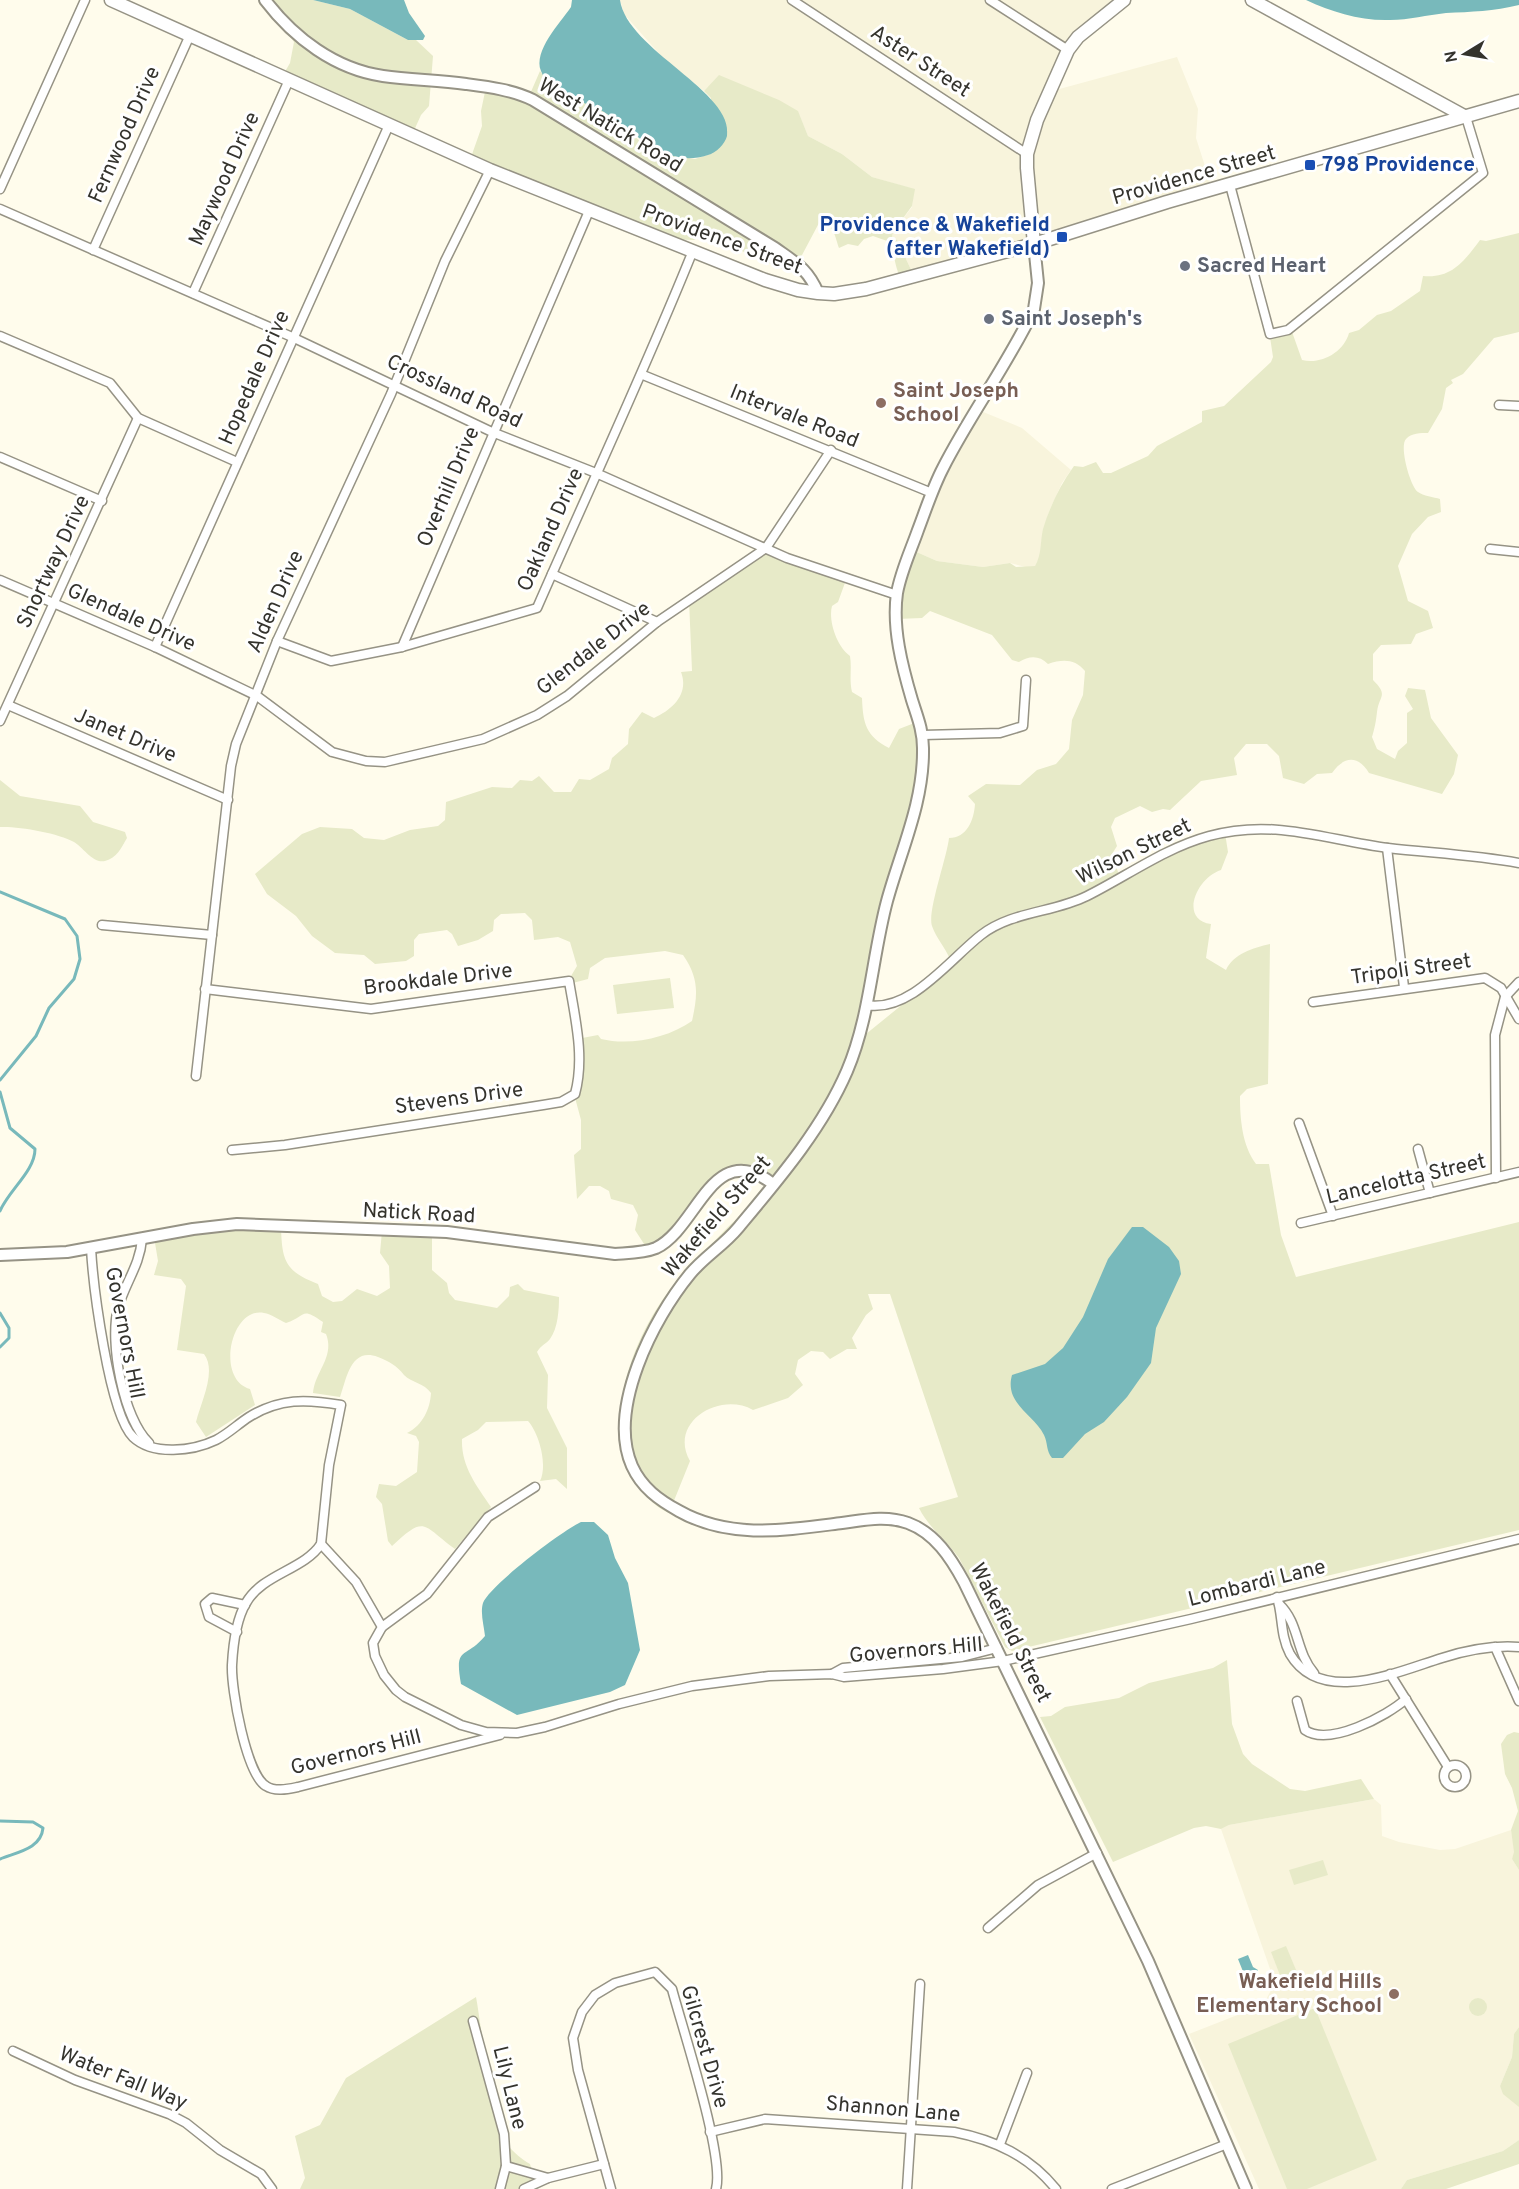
<svg xmlns="http://www.w3.org/2000/svg" width="1519" height="2189" viewBox="0 0 1519 2189" font-family="Overpass,sans-serif">
  <rect width="100%" height="100%" fill="#fffcec"/>
  <g fill="#f8f4dc">
    <polygon points="620,0 1124,0 1074,46 1052,91 1177,57 1198,109 1196,138 1212,188 914,276 906,259 904,245 892,237 893,232 912,207 913,189 872,177 842,154 808,136 798,112 708,87 704,91 663,58 624,14"/>
    <polygon points="976,409 1022,428 1071,470 1062,483 1050,509 1043,531 1040,556 1035,566 1029,568 1010,563 983,567 937,561 912,550 930,494"/>
    <polygon points="1374,1799 1381,1805 1382,1836 1399,1842 1440,1850 1455,1849 1511,1830 1515,1852 1512,1859 1519,1870 1519,2027 1514,2034 1512,2057 1500,2086 1519,2107 1519,2140 1503,2151 1407,2180 1401,2189 1259,2189 1189,2034 1263,2005 1275,1983 1221,1829 1229,1825"/>
  </g>
  <g fill="#e7eac8">
    <polygon points="265,0 313,0 350,9 408,40 416,40 433,56 429,106 421,115 412,135 283,75 290,63 294,42"/>
    <path d="M540,71L552,87L603,111L640,141L670,155L695,159L713,153L711,98L704,91L719,75L779,100L798,111L808,136L842,154L872,177L915,189L912,206L893,232L892,237L904,245L906,259L914,276L901,279C894,265 895,255 890,242L873,236L864,239L858,246L848,244L839,248C835,237 834,223 819,223L793,272L787,271L706,235L694,240L661,239L470,160L482,126L481,111L486,87L530,94Z"/>
    <path d="M1519,233V332L1494,338L1463,374L1451,380L1453,383L1446,388L1442,409L1428,433C1421,433 1411,433 1406,439C1399,446 1410,486 1418,492C1423,496 1434,497 1440,499L1441,512L1428,517L1412,534L1398,566L1408,601L1428,611L1433,628L1416,634L1411,644L1381,645L1373,654V680C1389,696 1379,695 1377,712C1376,721 1375,727 1372,737L1377,749L1395,759L1398,751L1407,743V713L1413,709L1405,696L1408,688L1425,690L1431,718L1458,755L1454,774L1442,794L1369,773C1358,755 1344,756 1332,773L1317,774L1304,784L1283,778L1279,756L1267,744H1246L1234,758L1237,775L1201,781L1170,810L1163,809L1152,812L1140,806L1115,818L1111,827L1117,846L1112,854L1119,875L1174,849L1225,833L1228,852L1221,870C1196,878 1179,920 1211,924L1206,958L1226,970C1233,954 1253,948 1270,944L1268,1084L1247,1089L1240,1096C1240,1119 1242,1145 1256,1164H1269L1281,1235L1296,1277L1519,1222V1530L1012,1651L1005,1647L959,1558C946,1540 929,1528 919,1508L958,1497L890,1294H868L873,1309L866,1315L852,1338L857,1349H847L830,1359L823,1352L811,1351L798,1360L795,1374L803,1385L788,1398L753,1410C719,1391 668,1423 690,1461L669,1513C646,1504 631,1476 624,1453C611,1404 633,1344 661,1302C680,1274 705,1251 728,1227C740,1215 769,1192 775,1178L749,1169L726,1172C706,1195 675,1240 646,1247L635,1230L638,1215L633,1205L611,1199L609,1191L600,1186H589L577,1199L574,1155L581,1149V1120L574,1094L577,1039L598,1035L601,1039C630,1046 668,1038 692,1021C698,994 699,978 683,955L665,951L605,958L590,968L588,979L569,984L568,981L577,966L570,942L558,937L534,940L532,920L525,913L501,914L494,920L493,931L478,940L458,946L452,934L447,930L419,934L414,940V956L406,961L375,964L364,955L335,953L312,936L296,916L267,894L255,874L302,834L320,827L352,829L364,838L384,840L410,830L438,826L445,820L446,802L492,787L512,788L520,780L532,781L539,776L554,792H571L579,779L590,780L609,769L612,758L628,744L629,729L642,712L654,718C674,709 689,693 681,672L692,671L689,600L765,547L846,580L838,602L832,606C828,621 837,647 850,656C852,669 849,679 852,692L862,698C863,724 866,736 889,748L899,729L917,722L922,760L900,855L863,1035L866,1034L919,991L950,959C945,947 936,938 932,926C927,912 947,857 949,838C967,838 974,820 975,804L968,796L986,784L1020,785L1037,770L1056,764L1069,749L1072,720L1083,695L1085,671C1075,659 1063,659 1048,664C1039,655 1029,656 1019,662L1012,660L992,635L930,611L922,618L897,619L896,592L912,550L937,561L983,567L1010,563L1016,567L1035,566C1042,554 1040,542 1043,529C1050,506 1060,485 1074,466L1083,467L1096,462L1103,473H1111L1148,456L1157,446L1202,422V411L1224,406L1271,362L1273,357L1270,337L1291,329L1302,360C1321,365 1344,352 1349,333L1359,330L1377,315L1391,311L1420,291L1423,276C1452,279 1465,260 1480,240L1486,241Z"/>
    <path d="M0,780L20,796L80,806L93,822L125,832L127,838C121,848 117,858 105,861C93,864 83,847 74,842C58,833 18,826 0,827Z"/>
    <polygon points="670,978 674,1008 617,1014 613,985"/>
    <path d="M225,1225L281,1227C282,1261 285,1271 318,1284L322,1296L333,1302L342,1301L357,1289L377,1296L390,1288L389,1266L380,1253L382,1231L432,1233V1270L447,1283L449,1293L455,1300L497,1308L509,1296L510,1287L518,1284L524,1290L559,1297C559,1310 558,1328 550,1339C546,1344 541,1345 537,1352L548,1375L547,1408L567,1448V1489L556,1479L540,1481C548,1465 539,1433 528,1421L486,1422L478,1430L462,1439C461,1466 476,1485 491,1507L455,1549C422,1525 426,1514 392,1546L388,1541L382,1504L376,1497L379,1484L396,1486L417,1472L419,1442L416,1436L407,1433C423,1425 430,1409 431,1393C424,1383 412,1383 404,1375C396,1365 390,1362 378,1357C351,1347 347,1377 340,1397L313,1393C315,1371 335,1357 326,1334L321,1332L323,1322C300,1306 307,1316 286,1323C279,1320 271,1314 264,1313C231,1306 215,1379 250,1389L255,1405L206,1437L196,1422C201,1402 217,1371 204,1354L177,1350L186,1286L181,1279L154,1275L158,1261L154,1237Z"/>
    <polygon points="1227,1660 1232,1724 1243,1754 1252,1764 1290,1789 1305,1791 1361,1779 1374,1799 1229,1825 1221,1829 1206,1826 1194,1828 1113,1862 1040,1717 1051,1716 1065,1707 1119,1698 1149,1683 1213,1668"/>
    <polygon points="1514,1732 1519,1733 1519,1870 1512,1859 1514,1852 1511,1830 1518,1811 1512,1788 1505,1774 1501,1744 1507,1735"/>
    <polygon points="1323,1860 1328,1875 1294,1885 1289,1870"/>
    <polygon points="1286,1946 1299,1977 1283,1983 1271,1952"/>
    <path d="M476,1997C482,2029 491,2120 506,2143C512,2151 521,2159 530,2164L537,2189H300L305,2178L295,2136L320,2125L346,2078Z"/>
    <circle cx="1478" cy="2007" r="9"/>
    <polygon points="1315,2008 1377,2160 1307,2189 1287,2189 1228,2044"/>
    <polygon points="1519,2027 1519,2107 1503,2094 1500,2086 1512,2057 1514,2034"/>
    <polygon points="1519,2140 1519,2164 1446,2189 1401,2189 1407,2180 1503,2151"/>
  </g>
  <g fill="#78b9bb">
    <polygon points="313,0 404,0 409,13 425,36 423,40 408,40 350,9"/>
    <path d="M572,0H620C627,50 735,92 727,136C725,144 716,153 708,155C665,169 637,133 604,112C583,99 551,98 541,71C533,51 560,23 571,7Z"/>
    <path d="M1306,0H1519V5C1494,11 1471,12 1446,13C1427,15 1409,20 1390,20C1360,21 1332,12 1306,0Z"/>
    <path d="M1132,1227H1143L1169,1247L1179,1261L1181,1274L1156,1328L1151,1363L1127,1397L1104,1422L1085,1434L1063,1458H1052C1046,1451 1048,1443 1044,1435C1034,1414 1004,1404 1012,1375L1045,1364L1063,1348L1083,1317L1108,1259Z"/>
    <path d="M581,1522H594L608,1535L615,1558L628,1583L640,1650L625,1685L610,1692L517,1715L461,1684C454,1645 465,1660 485,1636C484,1626 480,1613 483,1603C489,1586 563,1530 581,1522Z"/>
    <polygon points="1248,1955 1253,1967 1258,1970 1256,1975 1246,1979 1238,1959"/>
  </g>
  <g fill="none" stroke-linecap="round" stroke-linejoin="round">
    <g stroke="#78b9bb" stroke-width="3">
      <polyline points="0,892 65,919 77,936 80,959 74,979 49,1008 36,1036 0,1080"/>
      <path d="M0,1092L10,1128L35,1149C35,1171 9,1190 0,1211"/>
      <polyline points="0,1313 9,1328 9,1338 0,1347"/>
      <path d="M0,1821L33,1822L43,1828C41,1849 17,1852 0,1859"/>
    </g>
    <defs>
      <g id="minor">
        <polyline points="792,0 1027,154"/>
        <polyline points="990,0 1068,50"/>
        <polyline points="1230,185 1270,334 1288,330 1483,173 1466,117"/>
        <polyline points="0,189 85,0"/>
        <polyline points="0,209 292,337 492,432 596,473 787,558 897,595"/>
        <polyline points="93,250 190,35"/>
        <polyline points="193,293 289,80"/>
        <polyline points="0,336 110,383 138,418 237,462"/>
        <polyline points="643,375 932,493"/>
        <polyline points="1499,405 1519,406"/>
        <polyline points="0,457 102,501"/>
        <polyline points="1490,549 1519,552"/>
        <polyline points="552,574 657,622"/>
        <polyline points="0,580 155,647 257,696 332,752 366,761 385,762 483,739 537,715 567,696 657,622 766,548 831,450"/>
        <path d="M277,641L331,661L402,647L537,608C589,489 644,372 692,253"/>
        <polyline points="155,647 389,125"/>
        <polyline points="402,647 589,211"/>
        <polyline points="8,705 228,800"/>
        <polyline points="0,721 138,418"/>
        <polyline points="923,735 1000,733 1023,726 1026,680"/>
        <polyline points="1387,848 1404,987"/>
        <polyline points="102,925 212,935"/>
        <path d="M205,989L371,1009L569,981C575,1018 585,1057 575,1094L561,1102L543,1105L285,1145L232,1150"/>
        <polyline points="1313,1002 1485,978 1501,988 1519,1019"/>
        <path d="M866,1005C910,1013 949,960 981,935C1012,911 1053,913 1087,896C1127,876 1165,848 1209,836C1274,818 1326,840 1388,848C1432,853 1475,855 1519,863"/>
        <polyline points="196,1076 231,766 236,744 277,641 391,394 445,261 490,170"/>
        <polyline points="1299,1123 1333,1216"/>
        <polyline points="1418,1149 1430,1193"/>
        <polyline points="1496,1178 1495,1035 1505,997 1519,982"/>
        <polyline points="1301,1223 1519,1172"/>
        <path d="M142,1239C140,1265 125,1283 118,1308C109,1342 123,1418 149,1443"/>
        <path d="M91,1248C93,1284 109,1414 133,1437C153,1456 193,1451 216,1440C228,1434 238,1424 249,1417C280,1398 306,1399 341,1405L329,1465L321,1544C304,1570 262,1574 246,1603C236,1620 233,1646 232,1665C231,1689 246,1774 266,1786C275,1792 288,1789 298,1787L500,1735"/>
        <polyline points="321,1544 356,1582 382,1627 373,1643 375,1656 384,1675 396,1690 405,1697 461,1725 486,1732 517,1733 545,1727 619,1704 692,1686 769,1676 832,1674 844,1677 943,1669 1003,1661 1191,1619 1519,1539"/>
        <path d="M1277,1597C1283,1616 1280,1635 1290,1654C1321,1707 1399,1671 1442,1658C1467,1650 1493,1645 1519,1647"/>
        <path d="M1279,1604C1300,1624 1295,1651 1314,1673"/>
        <polyline points="382,1627 427,1594 488,1517 535,1487"/>
        <polyline points="237,1632 209,1617 205,1604 212,1598 245,1605"/>
        <polyline points="1495,1647 1519,1701"/>
        <polyline points="832,1674 843,1668 962,1657 997,1648"/>
        <polyline points="1390,1674 1448,1767"/>
        <path d="M1297,1701L1305,1730C1329,1747 1387,1716 1406,1699"/>
        <circle cx="1455" cy="1776" r="11"/>
        <polyline points="988,1928 1038,1885 1097,1853"/>
        <polyline points="473,2021 504,2134 506,2166 500,2189"/>
        <polyline points="13,2051 75,2080 169,2114 186,2123 220,2150 261,2174 272,2189"/>
        <path d="M710,2132L765,2119L954,2132C995,2140 1029,2156 1056,2189"/>
        <polyline points="1000,2144 1027,2073"/>
        <polyline points="506,2166 548,2178"/>
        <polyline points="524,2189 548,2178 604,2164"/>
        <path d="M611,2189L578,2070L573,2038L582,2012L595,1995L615,1983L655,1972L672,1989C682,2027 725,2157 716,2189"/>
        <polyline points="907,2189 920,1984"/>
        <polyline points="1112,2189 1227,2144"/>
      </g>
      <g id="tertiary">
        <path d="M265,0C294,38 335,69 383,76C411,80 438,80 466,84C489,87 513,90 533,100L775,248C796,263 808,269 818,293"/>
        <path d="M1034,244L1038,283L1034,309C1008,364 971,413 943,468C933,487 926,509 918,530C911,550 901,571 897,593C892,628 902,666 912,700C917,716 923,730 923,748C924,802 901,850 887,901C872,957 870,1017 847,1071C822,1129 778,1180 738,1228C724,1245 704,1257 690,1274C653,1319 607,1409 632,1466C642,1488 659,1500 679,1511C730,1540 787,1530 842,1523C864,1520 886,1515 908,1523C935,1533 951,1558 964,1582L1148,1961L1246,2189"/>
        <path d="M0,1255L67,1252L193,1229L237,1224L447,1232L615,1254C627,1253 644,1253 656,1248C698,1228 712,1137 773,1184"/>
      </g>
      <g id="secondary">
        <polyline points="111,0 490,170 765,280 798,290 818,293 834,294 866,289 1034,244 1167,202 1519,101"/>
        <polyline points="1252,0 1466,117"/>
        <polyline points="1034,244 1027,168 1027,154 1037,120 1068,50 1078,37 1124,0"/>
      </g>
    </defs>
    <use href="#minor" stroke="#969385" stroke-width="11"/>
    <use href="#tertiary" stroke="#969385" stroke-width="14"/>
    <use href="#secondary" stroke="#969385" stroke-width="15"/>
    <use href="#minor" stroke="#fff" stroke-width="8"/>
    <use href="#tertiary" stroke="#fff" stroke-width="10"/>
    <use href="#secondary" stroke="#fff" stroke-width="12"/>
  </g>
  <g fill="#1a4fb4" stroke="#fff" stroke-width="2">
    <rect x="1304" y="159" width="12" height="12" rx="3"/>
    <rect x="1056" y="231" width="12" height="12" rx="3"/>
  </g>
  <g fill="#6b7280" stroke="#fff" stroke-width="2">
    <circle cx="1185" cy="266" r="6"/>
    <circle cx="989" cy="319" r="6"/>
  </g>
  <g fill="#8d6e63" stroke="#fff" stroke-width="2">
    <circle cx="881" cy="403" r="6"/>
    <circle cx="1394" cy="1994" r="6"/>
  </g>
  <g text-anchor="middle" dominant-baseline="central" stroke-width="6" stroke-linejoin="round" paint-order="stroke">
    <g font-size="21" fill="#34332d" stroke="#fff">
      <text transform="translate(920 62) rotate(33)">Aster Street</text>
      <text transform="translate(610 126) rotate(31)">West Natick Road</text>
      <text transform="translate(125 135) rotate(-66)">Fernwood Drive</text>
      <text transform="translate(1194 176) rotate(-16)">Providence Street</text>
      <text transform="translate(225 179) rotate(-66)">Maywood Drive</text>
      <text transform="translate(722 240) rotate(20)">Providence Street</text>
      <text transform="translate(255 378) rotate(-66)">Hopedale Drive</text>
      <text transform="translate(454 392) rotate(25)">Crossland Road</text>
      <text transform="translate(794 417) rotate(22)">Intervale Road</text>
      <text transform="translate(449 487) rotate(-67)">Overhill Drive</text>
      <text transform="translate(551 530) rotate(-66)">Oakland Drive</text>
      <text transform="translate(54 562) rotate(-65)">Shortway Drive</text>
      <text transform="translate(276 602) rotate(-66)">Alden Drive</text>
      <text transform="translate(131 618) rotate(24)">Glendale Drive</text>
      <text transform="translate(594 649) rotate(-38)">Glendale Drive</text>
      <text transform="translate(125 736) rotate(23)">Janet Drive</text>
      <text transform="translate(1134 852) rotate(-26)">Wilson Street</text>
      <text transform="translate(1411 970) rotate(-8)">Tripoli Street</text>
      <text transform="translate(438 980) rotate(-7)">Brookdale Drive</text>
      <text transform="translate(459 1099) rotate(-8)">Stevens Drive</text>
      <text transform="translate(1406 1180) rotate(-13)">Lancelotta Street</text>
      <text transform="translate(419 1214) rotate(3)">Natick Road</text>
      <text transform="translate(717 1217) rotate(-49)">Wakefield Street</text>
      <text transform="translate(124 1333) rotate(79)">Governors Hill</text>
      <text transform="translate(1257 1584) rotate(-14)">Lombardi Lane</text>
      <text transform="translate(1010 1633) rotate(63)">Wakefield Street</text>
      <text transform="translate(916 1651) rotate(-5)">Governors Hill</text>
      <text transform="translate(356 1753) rotate(-14)">Governors Hill</text>
      <text transform="translate(704 2047) rotate(74)">Gilcrest Drive</text>
      <text transform="translate(123 2079) rotate(22)">Water Fall Way</text>
      <text transform="translate(509 2088) rotate(76)">Lily Lane</text>
      <text transform="translate(893 2110) rotate(5)">Shannon Lane</text>
    </g>
    <g font-size="21" font-weight="bold" fill="#164399" stroke="#fff" text-anchor="start">
      <text x="1322" y="165">798 Providence</text>
      <text x="1050" y="225" text-anchor="end">Providence &amp; Wakefield<tspan x="1050" dy="24">(after Wakefield)</tspan></text>
    </g>
    <g font-size="21" font-weight="bold" fill="#5b616d" stroke="#fff" text-anchor="start">
      <text x="1197" y="266">Sacred Heart</text>
      <text x="1001" y="319">Saint Joseph's</text>
    </g>
    <g font-size="21" font-weight="bold" fill="#785e54" stroke="#fff" text-anchor="start">
      <text x="893" y="391">Saint Joseph<tspan x="893" dy="24">School</tspan></text>
      <text x="1382" y="1982" text-anchor="end">Wakefield Hills<tspan x="1382" dy="24">Elementary School</tspan></text>
    </g>
  </g>
  <g transform="translate(1465 54) rotate(259)" stroke="#ffffff" stroke-width="4.5" paint-order="stroke">
  <path d="M0-4.5L10 22L0 15L-10 22Z" fill="#34332d"/>
  <text y="-9" font-size="16" font-weight="bold" text-anchor="middle" fill="#34332d">N</text>
  </g>
</svg>
